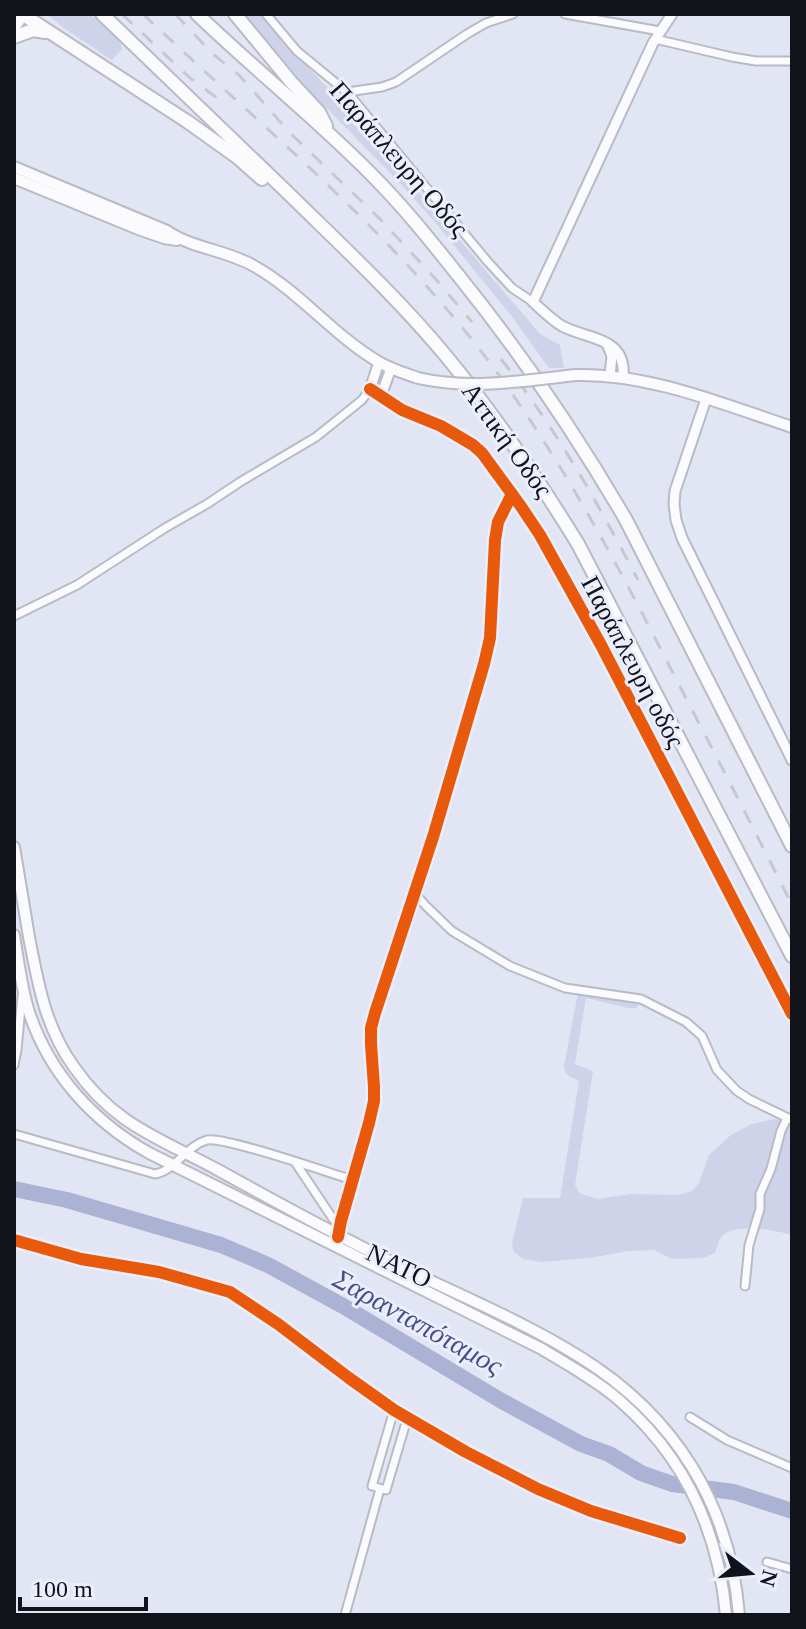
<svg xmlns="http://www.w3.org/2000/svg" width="806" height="1629" viewBox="0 0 806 1629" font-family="Georgia,serif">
  <rect width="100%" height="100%" fill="#e2e5f3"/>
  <g fill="#ced3e9">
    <polygon points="47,14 90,14 120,41 122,49 112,60 61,26"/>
    <path d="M244,14H261C289,49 321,79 350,113L347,118L405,176L540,334L560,345L564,368H549L513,318L435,222L397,180L309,90Z"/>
    <path d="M578,993L638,1000L639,1004L636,1008H628L586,998L575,1064L593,1071L575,1185L579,1193L597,1199L631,1194L679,1195L692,1191L699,1183L709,1155L731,1135L752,1124L775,1119L792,1125V1235C776,1230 743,1225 728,1232C719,1236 718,1245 715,1253L703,1258L672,1259L654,1250L628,1251L590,1258L542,1262L523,1259L514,1252L512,1243L523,1198H560L579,1081C570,1076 565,1077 564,1066Z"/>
  </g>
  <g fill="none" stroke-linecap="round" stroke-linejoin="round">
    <polyline stroke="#abb2d4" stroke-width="16" points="14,1189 67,1200 221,1245 268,1265 343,1306 500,1400 581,1444 609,1454 641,1473 672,1484 734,1492 792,1511"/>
    <defs>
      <g id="minor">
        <polyline points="266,14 297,51 348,93 488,262 512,288 533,302"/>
        <polyline points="565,14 660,31"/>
        <polyline points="655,39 732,57 756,61 792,61"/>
        <polyline points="347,92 382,87 396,82 467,34 486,23 513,14"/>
        <polyline points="14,616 77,585 165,528 207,504 240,482 316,437 362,400 370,389"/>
        <polyline points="414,892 425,905 452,931 510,966 565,988 641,999 686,1022 702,1036 717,1070 737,1091 749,1099 792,1120"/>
        <polyline points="14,1065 17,1050 22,996"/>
        <path d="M14,1134L155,1174C176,1170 186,1146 207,1140C224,1136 329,1173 353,1180"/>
        <polyline points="295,1162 333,1219 341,1221"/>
        <polyline points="338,1237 341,1221 369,1123 374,1101 374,1087 371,1044 371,1028 375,1013 433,837 484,664 490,638 495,540 498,522 512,494"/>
        <polyline points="14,1240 81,1259 159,1272 230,1292 278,1324 349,1378 394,1410 466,1452 538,1489 591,1511 680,1538"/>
        <polyline points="745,1286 749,1245 760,1209 760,1194 771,1169 781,1131 787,1118"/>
        <polyline points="394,1410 372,1486 386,1490 407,1419"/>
        <polyline points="690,1417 727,1440 792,1468"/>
        <polyline points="767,1562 792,1569"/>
        <polyline points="345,1615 380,1489"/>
      </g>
      <g id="tertiary">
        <polyline points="608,346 612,356 610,376"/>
        <polyline points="379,362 370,389 402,410 441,426 473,445 482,453 520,505 540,535 601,645 792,1014"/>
        <path d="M623,378C627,336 588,340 562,326C552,320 542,310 533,302L653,43L672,14"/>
        <polyline points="381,396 391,368"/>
        <polyline points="706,399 675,491 674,504 676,520 682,538 792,760"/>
      </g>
      <g id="secondary">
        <polyline points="14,28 24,14"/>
        <path d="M14,167L167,231C193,249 227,250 254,266C299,291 332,334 377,361C390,369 404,373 418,378"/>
        <polyline points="14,178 141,230 164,238 177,240"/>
        <path d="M575,375C649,373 722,404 792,427"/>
        <path d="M14,847C19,877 24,907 29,937C38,983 45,1027 74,1067C115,1126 160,1138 220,1171C285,1207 351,1243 418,1275C473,1301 529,1325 580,1357C675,1416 730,1504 739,1615"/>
        <path d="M14,935C18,960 21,985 28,1009C48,1072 92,1121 149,1153L542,1349C568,1365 596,1380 619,1400C685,1457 718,1529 726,1615"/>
      </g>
      <g id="motorway">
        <polyline points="22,14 188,122 237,157 262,179"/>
        <path d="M102,14C164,74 227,134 290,195C343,247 398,298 446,356C495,415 538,479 578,544L792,956"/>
        <path d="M197,14C254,69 316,118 371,174C403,206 430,240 458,275C520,352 576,434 626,520L792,846"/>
        <polyline points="235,14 292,83 319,112 326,126"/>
        <polyline points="14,37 33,30 45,32"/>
      </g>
    </defs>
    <use href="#minor" stroke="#b8bbc5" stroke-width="11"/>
    <use href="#tertiary" stroke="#b8bbc5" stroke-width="13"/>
    <use href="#secondary" stroke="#b8bbc5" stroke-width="14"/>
    <use href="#motorway" stroke="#b8bbc5" stroke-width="16"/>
    <use href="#minor" stroke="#fbfbfd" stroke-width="7"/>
    <use href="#tertiary" stroke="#fbfbfd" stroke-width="9"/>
    <use href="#secondary" stroke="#fbfbfd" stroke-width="10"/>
    <use href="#motorway" stroke="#fbfbfd" stroke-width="12"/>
    <g stroke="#c8c8cc" stroke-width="3" stroke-dasharray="14 14" stroke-linecap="butt">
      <polyline points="122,14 190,78 220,100"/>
      <path d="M143,14C264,129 396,235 496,371C566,467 622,573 676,679C715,754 754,829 792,905"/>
      <polyline points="175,14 213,54 239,75 290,133 379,218 433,276 472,322"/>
      <path d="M501,359C555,427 598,503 638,580"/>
    </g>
    <defs>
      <path id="secondary-bridge" d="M418,378C470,390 522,381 575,375"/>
    </defs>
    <use href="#secondary-bridge" stroke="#b8bbc5" stroke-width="14" stroke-linecap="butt"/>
    <use href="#secondary-bridge" stroke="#fbfbfd" stroke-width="10"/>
    <defs>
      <g id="cycleway">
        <polyline points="370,389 402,410 441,426 473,445 482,453 520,505 540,535 601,645 792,1014"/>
        <polyline points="338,1237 341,1221 369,1123 374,1101 374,1087 371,1044 371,1028 375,1013 433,837 484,664 490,638 495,540 498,522 512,494"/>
        <polyline points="14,1240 81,1259 159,1272 230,1292 278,1324 349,1378 394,1410 466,1452 538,1489 591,1511 680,1538"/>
      </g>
    </defs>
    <use href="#cycleway" stroke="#ebeffd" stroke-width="17"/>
    <use href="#cycleway" stroke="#e8590c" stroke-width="12"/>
  </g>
  <g text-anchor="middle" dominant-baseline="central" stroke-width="6" stroke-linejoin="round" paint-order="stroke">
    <g font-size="26" fill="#11131a" stroke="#ebeffd">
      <text transform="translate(399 159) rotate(49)">Παράπλευρη Οδός</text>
      <text transform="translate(507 440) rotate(54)">Αττική Οδός</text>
      <text transform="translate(633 662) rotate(62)">Παράπλευρη οδός</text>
      <text transform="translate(399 1266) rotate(26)">ΝΑΤΟ</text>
    </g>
    <g font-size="28" font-style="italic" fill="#475089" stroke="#ebeffd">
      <text transform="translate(418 1322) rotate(29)">Σαρανταπόταμος</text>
    </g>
  </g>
  <rect width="806" height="1629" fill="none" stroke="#11131a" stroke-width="32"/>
  <g transform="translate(750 1573) rotate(106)" stroke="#ebeffd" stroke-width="6" paint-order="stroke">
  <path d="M0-6L14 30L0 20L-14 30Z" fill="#11131a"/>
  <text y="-12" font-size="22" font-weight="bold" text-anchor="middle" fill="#11131a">N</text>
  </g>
  <path d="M20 1597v12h126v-12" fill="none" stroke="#11131a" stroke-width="4"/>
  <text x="32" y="1597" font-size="24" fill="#11131a" stroke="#ebeffd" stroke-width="6" paint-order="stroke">100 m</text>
</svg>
